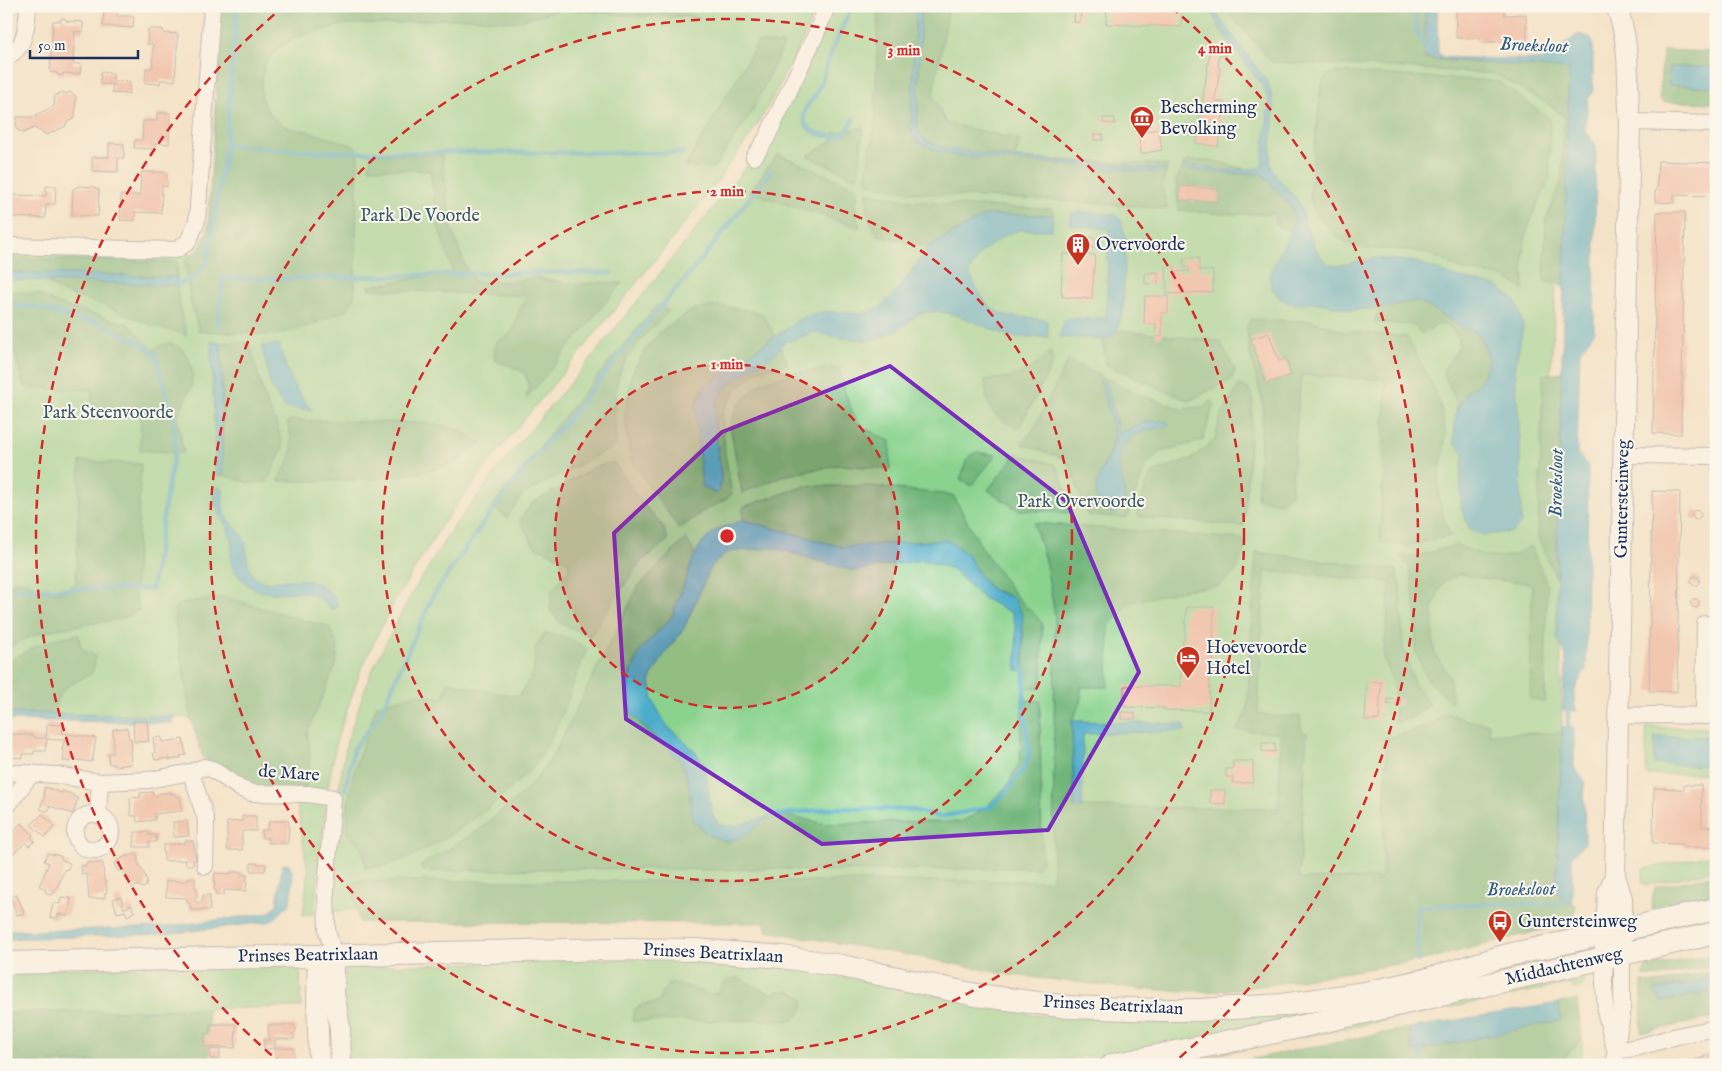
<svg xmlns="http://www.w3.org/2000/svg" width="1722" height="1071" viewBox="0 0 1722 1071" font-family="'IM FELL English',serif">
  <rect width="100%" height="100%" fill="#fbf7ec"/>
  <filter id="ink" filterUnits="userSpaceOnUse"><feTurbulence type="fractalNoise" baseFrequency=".02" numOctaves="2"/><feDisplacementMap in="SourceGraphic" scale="10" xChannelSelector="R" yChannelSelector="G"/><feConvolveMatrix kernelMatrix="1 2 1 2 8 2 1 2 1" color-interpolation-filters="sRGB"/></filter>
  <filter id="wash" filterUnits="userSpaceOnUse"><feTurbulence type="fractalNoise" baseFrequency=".0096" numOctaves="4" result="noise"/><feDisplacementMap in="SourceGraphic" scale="20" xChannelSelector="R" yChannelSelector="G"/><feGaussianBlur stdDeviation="1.12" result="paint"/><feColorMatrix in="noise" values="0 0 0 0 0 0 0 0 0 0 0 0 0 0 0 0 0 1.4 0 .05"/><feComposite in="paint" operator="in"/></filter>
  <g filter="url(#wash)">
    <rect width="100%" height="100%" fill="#f4e3c9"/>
    <g fill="#8ad38e" stroke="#528176" fill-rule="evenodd">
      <polygon points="223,6 817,6 802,41 768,107 750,136 702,202 574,360 502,446 443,523 394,602 361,669 337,739 327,792 314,914 303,915 308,872 292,774 185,717 6,717 6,253 207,254"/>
      <polygon points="833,6 1410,6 1409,47 1426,58 1553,71 1568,95 1547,430 1559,551 1565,904 1568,917 1553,927 1384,962 798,916 418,902 324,913 337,799 347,741 370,675 406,603 452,529 509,455 584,367 763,146"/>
      <polygon points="1646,727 1716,728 1716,737 1655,737 1654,764 1716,766 1716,773 1646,775"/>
      <polygon points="1716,854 1716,870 1647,885 1643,883 1643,869"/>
      <path d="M1582,949L1395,999L1136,1052L1011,1065H343L342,982L347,967L605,959L748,958L1034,1015L1137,1019ZM759,989L772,994L634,1010L643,1003L654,1004L661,999L701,991L709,995Z"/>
      <polygon points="300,964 301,1007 6,1013 6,970"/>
      <polygon points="1575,973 1584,975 1583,985 1580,988 1574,989 1567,984 1164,1065"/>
      <polygon points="1582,1039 1582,1065 1558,1065"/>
      <polygon points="138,1061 163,1065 6,1065 6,1063"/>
    </g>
    <g fill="#6fb579" stroke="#45726c" fill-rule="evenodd">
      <polygon points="221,6 554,6 558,10 515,22 468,18 429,20 390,24 345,24 294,38 277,49 264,65 261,87 262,101 271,116 286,127 307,131 355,146 358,154 355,289 353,300 348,310 332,316 312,325 274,335 199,331 190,300 185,261 200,248 208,230"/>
      <polygon points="565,6 621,6 675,13 700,17 634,16 574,10"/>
      <path d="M878,6H916L911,129L914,139L932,149L1014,158C989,152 945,156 925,139C922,137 919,133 917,130L921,6H949L933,95L946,123L1020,140L1015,158L1168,165L1162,187L1167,209C1119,205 1071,201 1023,199C972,196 917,197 868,183L866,172L875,125Z"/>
      <polygon points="1227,6 1425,6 1424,59 1569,69 1564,286 1544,281 1546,219 1561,182 1564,117 1550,105 1495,74 1391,67 1272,62 1228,12"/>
      <polygon points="758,42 784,44 752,112 714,168 685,167"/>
      <polygon points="1663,50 1716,52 1716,67 1670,67 1668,85 1716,87 1716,103 1663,102 1659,98"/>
      <path d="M1336,72L1498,81L1550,119V178L1532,216L1525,238L1523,266L1524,290C1515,283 1505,277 1494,275C1483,273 1473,273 1463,270C1449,265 1437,255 1421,252C1380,244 1354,261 1323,222C1315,212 1310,204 1310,191L1321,86L1326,76Z"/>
      <polygon points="863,128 859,169 856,178 807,156 832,141 835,132"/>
      <path d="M372,154L442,155L451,227L467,270L473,279L479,283L491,281L510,282L534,277L575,285L599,282L622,283L526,399L529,386L525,373L508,365L495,361L494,356L496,342C518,331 511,331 519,311C520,306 525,301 527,296L370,289L368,286L453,272L439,229L430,171L369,168Z"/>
      <polygon points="778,154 859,189 855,211 860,228 749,192"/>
      <polygon points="1210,160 1248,170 1264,170 1294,211 1295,219 1291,231 1276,225 1273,214 1223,214 1179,210 1176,180 1186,161"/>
      <path d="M867,192C927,207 991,206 1052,209L1053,215H986L928,247L877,235L867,213Z"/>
      <polygon points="6,258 177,262 177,277 6,272"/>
      <polygon points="45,281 177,285 180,308 187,335 154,326 98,303 64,293"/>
      <polygon points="6,291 39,294 58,304 130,325 153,350 159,346 169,343 181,348 187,355 192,370 192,386 177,417 184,453 140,450 141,419 137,415 92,411 92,390 32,388 23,385 13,345 6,340"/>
      <polygon points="1415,301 1426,305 1461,327 1478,334 1485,347 1488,360 1485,373 1479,383 1466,393 1456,412 1456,401 1443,371 1458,349 1459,339 1448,325 1437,325 1422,334 1412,325 1374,322 1379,308"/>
      <path d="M657,305L669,311C650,330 625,352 618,379C613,400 615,423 616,445L523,494L507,518L492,506L572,407Z"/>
      <path d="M719,306L762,313L775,336L705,386L721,475C718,448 705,407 728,386C739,374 762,361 776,352L780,345L788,364L760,370L737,387L722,414L725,454L732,494L727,499L702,512L679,529L630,458L625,416L632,373L645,350L663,329L694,309Z"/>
      <path d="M1250,319L1313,321L1342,331L1407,337C1421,364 1439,391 1444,422C1448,446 1437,470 1439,495C1440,508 1446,523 1450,536L1407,546L1380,542L1386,380L1301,375L1291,495L1282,503L1257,499L1263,403L1249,350L1247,327Z"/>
      <polygon points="1117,330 1220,341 1235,370 1232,379 1189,401 1106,365 1103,340 1115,334"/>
      <polygon points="221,343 249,343 265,399 278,427 283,448 267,482 249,483 222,475 223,399"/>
      <path d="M1051,352L1053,363L1019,428C990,416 987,410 985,380L1011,377L1033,367Z"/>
      <path d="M1068,360L1138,394L1181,409L1201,407L1213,401L1214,404L1203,440L1159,453L1146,465L1127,518L1087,515L1071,469L1065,459L1022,444L1035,427ZM1100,381L1105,382L1119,433L1147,422L1166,426C1146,429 1121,436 1118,459C1117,468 1124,491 1126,502L1100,472L1108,456L1115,435Z"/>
      <path d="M839,367C843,385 850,418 865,428C873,433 882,437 890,441V469L838,465L783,476L742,493L730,425L739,403L762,382L800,372Z"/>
      <polygon points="1562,372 1556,579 1538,537 1543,375"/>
      <polygon points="1239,385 1248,388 1253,398 1244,526 1140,517 1137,514 1146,485 1154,472 1193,458 1215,440 1220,418"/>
      <path d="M291,420L428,423L460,430L482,443C471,452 459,460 446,466C438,469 428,470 420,472C373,482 326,481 278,481C293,454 295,451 287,421Z"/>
      <polygon points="976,452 996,455 971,486 960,479 968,458"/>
      <polygon points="1016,454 1054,464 1059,471 1073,510 1070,513 1018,510 988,490"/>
      <path d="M80,461L141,464L135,596L139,610C131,614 123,619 114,620C78,627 36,626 6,651V582C23,582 29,580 41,592H62L76,583Z"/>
      <polygon points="614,462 637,497 663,526 668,540 639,563 590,636 561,624 550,610 552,590 569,569 568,561 534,546 520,520 531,504 597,466"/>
      <polygon points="805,486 870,486 953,495 982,548 1015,595 1042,622 1042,687 1025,688 1022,614 1009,596 992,590 981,578 967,554 947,540 842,547 743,520 743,507"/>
      <polygon points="1034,523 1242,539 1246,545 1235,573 1219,586 1183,590 1129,603 1109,625 1108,687 1081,687 1081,702 1072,721 1074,807 1278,808 1281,737 1277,733 1236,730 1247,711 1256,552 1396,570 1400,583 1403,648 1415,685 1430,705 1408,720 1395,723 1394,683 1384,660 1384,653 1390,582 1265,571 1258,713 1275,716 1300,716 1302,732 1307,733 1299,879 1382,878 1387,737 1392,737 1433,724 1446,713 1474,722 1489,723 1489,734 1562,733 1557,874 1558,894 1576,905 1573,922 1428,959 1262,986 1209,992 1140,989 1010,975 908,955 766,931 765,923 359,922 352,881 1049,881 1052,878 1053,866 1055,615 1045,560"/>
      <path d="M686,538L695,554L672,617L641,649L628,678V701L632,715L682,763L689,785L692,820L708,835L727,842L746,835L769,816L781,814L826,824L889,822H961L983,810L1008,785L1020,761L1022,700L1040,701L1042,860L1037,868L806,871C775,866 743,870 711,870C615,867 519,870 423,871L420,866L476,832L513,802L533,783L552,758L638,587Z"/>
      <polygon points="1456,545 1488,557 1511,556 1531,546 1547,584 1545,702 1530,699 1532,586 1527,583 1486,579 1461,574 1447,579 1440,588 1433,607 1433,642 1435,654 1450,677 1452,701 1447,699 1427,679 1416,652 1416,612 1410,568 1399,555 1416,556"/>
      <path d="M224,597L307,621L328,626L338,646L336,665L307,733C312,753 309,769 305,789L243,786L203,758L191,719L174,613L175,606L194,601Z"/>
      <path d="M545,633L569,638L587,649L557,727L536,765L489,808L446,838L408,858L384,866L365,867C365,850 358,844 347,833C345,786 361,748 377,705L416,694L443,698L448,682L491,692L519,696L533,674L536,646Z"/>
      <path d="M79,635L81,648L95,656V663L92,673C73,684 55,688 55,713H6V664C27,649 54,636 79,635Z"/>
      <polygon points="1716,875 1716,902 1653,912 1651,902 1655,887"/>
      <polygon points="1716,955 1716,965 1661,977 1643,976 1646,966"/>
      <polygon points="1716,970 1716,977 1654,990 1662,1002 1716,990 1716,1017 1641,1033 1642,982 1659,983"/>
      <path d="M737,977L759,989L772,994C785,988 792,991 803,998C805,1008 800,1014 793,1020L632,1021L634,1010C646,1001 650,1007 661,999L662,992L669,983L686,986L709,995L718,993C723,983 726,980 737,977Z"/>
      <polygon points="1577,1000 1582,1039 1558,1065 1241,1065 1242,1061 1409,1028 1412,1052 1560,1020 1559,1003"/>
      <polygon points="208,1009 209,1057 139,1061 6,1063 6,1013"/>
    </g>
    <g fill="#4caccb" stroke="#346e94">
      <polygon points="916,6 921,6 917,130 925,140 936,145 954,150 1015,158 1165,169 1165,173 956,156 932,149 914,139 911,129"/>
      <polygon points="1209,6 1213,6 1220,19 1268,83 1274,106 1270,164 1276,176 1299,202 1309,235 1321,257 1327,263 1336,266 1376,258 1417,262 1456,277 1499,287 1516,302 1523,326 1515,369 1520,439 1521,523 1512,532 1485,535 1470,530 1461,507 1461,473 1464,454 1454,442 1456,412 1466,392 1479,383 1485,373 1488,360 1485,347 1478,334 1461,327 1426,305 1415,301 1379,308 1352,310 1315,302 1303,305 1289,303 1280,298 1271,287 1270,277 1275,262 1291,231 1295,219 1292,208 1262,174 1224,174 1183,168 1183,164 1223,171 1262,168 1269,102 1263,86 1224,36 1217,24"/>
      <path d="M1426,6H1437L1438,53L1443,57L1543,60L1577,35C1585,34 1590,36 1593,43V92L1588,99L1585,131L1596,145L1594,333L1580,352L1577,453L1588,466L1586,670C1577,683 1570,695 1577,711L1563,710L1564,682L1566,674V656L1557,638V508L1560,446L1569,69L1426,58Z"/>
      <polygon points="1670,67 1716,67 1716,87 1668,85"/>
      <polygon points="1080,212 1115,214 1121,220 1126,238 1123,311 1117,330 1115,334 1105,340 1059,337 1065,319 1106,318 1109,229 1070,225 1072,213"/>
      <path d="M986,215H1053L1052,230H1019L1006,235L981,252L969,272C976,288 985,308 1004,315C1017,319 1033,316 1047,321L1048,337H1011L957,315L935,311L918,314L897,331L870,341L831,336L815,332L790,341H785L776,352L727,386L716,404L715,426L721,475L720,490L716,494L702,486L695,405L705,386L800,319L820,312H847L859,314L879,309L898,290L928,247Z"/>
      <polygon points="6,272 177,277 177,285 6,280"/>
      <polygon points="211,342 221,343 222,461 222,475 218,477 216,474"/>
      <path d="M279,344C287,373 292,387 312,410L284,407L271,387L262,346Z"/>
      <path d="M1100,381L1105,382L1119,433L1147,421H1167L1169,424C1160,430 1144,428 1132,437C1100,461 1142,498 1115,514C1071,499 1117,457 1114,434C1112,416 1104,398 1100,381Z"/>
      <path d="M219,487L223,490C223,497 222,506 224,513C227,522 238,529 243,537C249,549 245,567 254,577C264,586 276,581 287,580C309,578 329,583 337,605L335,609H331C326,603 321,598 313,595C290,587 268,601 247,584C241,579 235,573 232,566C229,558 233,549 231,540C227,519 213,515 215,490Z"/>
      <polygon points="743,520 842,547 947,540 967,554 981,578 992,590 1009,596 1015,600 1022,614 1024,669 1017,671 1016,629 1012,613 983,598 951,568 922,560 853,571 774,548 727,552 711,567 683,630 664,655 650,679 653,701 667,726 694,750 704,764 712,814 719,825 736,826 769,816 746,835 727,842 708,835 692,820 689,785 682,763 632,715 628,701 628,679 641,649 672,617 695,554 702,543 716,530"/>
      <polygon points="6,713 171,716 173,717 173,723 6,720"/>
      <polygon points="1072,721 1184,724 1185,731 1083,734 1082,808 1074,807"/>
      <polygon points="1562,727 1574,728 1574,767 1584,780 1585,843 1572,856 1572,904 1558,894 1557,874"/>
      <polygon points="1655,737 1716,737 1716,766 1654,764"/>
      <polygon points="285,864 289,864 292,872 293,880 290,904 273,920 268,922 167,934 6,939 6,929 29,931 164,927 269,913 277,904 282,866"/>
      <polygon points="1716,977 1716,990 1662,1002 1654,991"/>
      <polygon points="1559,1003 1560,1020 1412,1052 1409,1028"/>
    </g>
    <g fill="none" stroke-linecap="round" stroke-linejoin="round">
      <g stroke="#4caccb" stroke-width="4.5">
        <polyline points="273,6 275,6"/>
        <path d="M852,6C846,20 839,34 833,48C827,63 824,77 817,92C813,100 802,108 804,119C806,134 831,139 842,134C849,130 851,125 853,119"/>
        <polyline points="1416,6 1416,31 1429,53"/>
        <polyline points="226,145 319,152 683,153"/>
        <polyline points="177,285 197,276 207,262 226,145 237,6"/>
        <polyline points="6,304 37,308 98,323 140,343 155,354 173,415 175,450 168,485 152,589 6,589"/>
        <path d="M217,326L223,279C353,280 482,270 611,273"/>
        <polyline points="1568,732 1568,705"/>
        <polyline points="345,790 354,748 380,714 433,596 481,526 528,464 571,416 613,363 701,260 771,171"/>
        <polyline points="769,816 835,808 913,810 940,817 990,807 1005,793 1025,767 1029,753 1024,708 1024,669"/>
        <polyline points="1418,961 1417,907 1482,904 1565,904 1565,895"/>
        <polyline points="1420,1046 1421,1065"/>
      </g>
    </g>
    <g id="blocks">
      <g fill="#f0a493">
        <polygon points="1107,6 1182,6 1181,27 1106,24"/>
        <polygon points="1456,6 1504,6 1504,15 1526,14 1527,42 1480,42 1480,38 1456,38"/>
        <polygon points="104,7 117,8 117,16 134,16 133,28 103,26"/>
        <polygon points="1075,8 1081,8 1080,22 1074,22"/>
        <polygon points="61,18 66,19 66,21 83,22 83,32 75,31 73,64 81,64 80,74 63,73 63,76 58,75 58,73 50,72 53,21 61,21"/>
        <polygon points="148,29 163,29 163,33 178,34 175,81 160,80 160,84 145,83 146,68 152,68 153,56 153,44 147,44"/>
        <polygon points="1211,45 1226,47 1225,56 1219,55 1218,68 1220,68 1215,101 1225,103 1218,147 1196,143"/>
        <polygon points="101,72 113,73 113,81 130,82 129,94 112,93 113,84 100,84"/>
        <polygon points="62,92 66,94 70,92 76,96 75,118 66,123 66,126 47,135 34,128 23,133 16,129 17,117 37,117 36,115 54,106 55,96"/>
        <polygon points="157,113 170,113 169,144 155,143 155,149 134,148 135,140 142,140 143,121 157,121"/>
        <polygon points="1103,118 1115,118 1115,124 1103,123"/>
        <polygon points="1159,129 1162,150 1141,154 1138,133"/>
        <rect x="1094" y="134" width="9" height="6"/>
        <polygon points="109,143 124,144 124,158 118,158 118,172 92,171 92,157 109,157"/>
        <polygon points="1658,161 1716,163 1716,196 1674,195 1674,203 1655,202 1655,191 1657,191"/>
        <polygon points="141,172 167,172 167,187 162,186 161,213 135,212 135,221 120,220 121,195 140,195"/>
        <polygon points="46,186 56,186 55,204 46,204 45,218 6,217 8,191 13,191 13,195 46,196"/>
        <polygon points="79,186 94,187 99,190 98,216 72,215 73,189"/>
        <polygon points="1180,186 1219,189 1218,202 1179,200"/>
        <polygon points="1657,212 1685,212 1681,434 1653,433"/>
        <polygon points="1083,237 1096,238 1095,248 1082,247"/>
        <polygon points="1063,254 1095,255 1092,299 1062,297 1062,292 1061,292"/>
        <polygon points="1183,258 1199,258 1199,271 1211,270 1213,271 1213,292 1167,294 1166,267 1174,266 1175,272 1190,271 1189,267 1184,267"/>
        <polygon points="1155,272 1158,272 1158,283 1145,284 1145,274"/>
        <polygon points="1145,296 1168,296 1168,313 1162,313 1162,337 1156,337 1156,324 1144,324"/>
        <polygon points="1269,333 1279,361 1286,359 1291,375 1266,384 1251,339"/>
        <polygon points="1652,491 1680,492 1677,692 1649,691"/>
        <circle cx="1696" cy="515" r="4.5"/>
        <circle cx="1695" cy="581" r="4.5"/>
        <circle cx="1695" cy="603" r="4.5"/>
        <polygon points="1186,607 1214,607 1213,671 1210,671 1209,711 1164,710 1164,708 1124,707 1124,686 1181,686 1181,670 1185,670 1185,645 1183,645 1183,640 1185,639"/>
        <polygon points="1712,669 1716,670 1716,695 1712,695"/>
        <polygon points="1367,681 1381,682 1379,720 1365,720"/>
        <polygon points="1388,699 1401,700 1400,705 1387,704"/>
        <polygon points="1121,712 1135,713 1135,719 1121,719"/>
        <polygon points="133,721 147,721 149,741 134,742"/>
        <polygon points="47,724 63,725 62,733 96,738 92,762 70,759 70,762 63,761 64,751 62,751 64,741 66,740 61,740 47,739 45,751 34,751 34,754 23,754 23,758 11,757 11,753 6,753 6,735 15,734 35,736 34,738 46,738"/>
        <polygon points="127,728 129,738 131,738 132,750 130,750 131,764 115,766 114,764 109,764 108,753 113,753 113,729"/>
        <polygon points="161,737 162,742 183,739 186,755 180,756 181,758 169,760 169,758 155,760 153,754 155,753 153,738"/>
        <polygon points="1262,743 1275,743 1275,752 1262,751"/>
        <polygon points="1233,761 1253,761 1253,783 1232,783 1233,777 1226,777 1226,769 1233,769"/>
        <polygon points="1684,785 1701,785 1702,827 1716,827 1715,847 1683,847 1683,844 1653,843 1654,788 1684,789"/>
        <polygon points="45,787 62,793 63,791 74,795 73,797 78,798 73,814 50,806 48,811 40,809 45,795 43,794"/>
        <polygon points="1210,790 1225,790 1225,804 1210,803"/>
        <polygon points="153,792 153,796 157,796 157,794 171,792 171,794 175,794 176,797 180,796 182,811 155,814 155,820 137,822 136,816 131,816 130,798 141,797 140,793"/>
        <polygon points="42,814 55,826 45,837 31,825"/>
        <polygon points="242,816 256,816 256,831 242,831 242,850 227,850 227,822 242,821"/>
        <polygon points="187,821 189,836 174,837 173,822"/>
        <polygon points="269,821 289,821 288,843 269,843 268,838 262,838 262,830 268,830"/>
        <polygon points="21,823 33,835 31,837 35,841 29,846 25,843 10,857 6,854 6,835 9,832 11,834"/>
        <polygon points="135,832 149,832 149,835 156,835 156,842 149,842 149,847 134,847"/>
        <polygon points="185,841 193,841 196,860 193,860 194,865 186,865 185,860 164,861 163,845 185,843"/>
        <polygon points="48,853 53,855 53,854 62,857 61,859 70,863 67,870 65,869 55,892 49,895 46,893 45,888 39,886 49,863 44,861"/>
        <polygon points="136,853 139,859 137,860 147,880 146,886 142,888 138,885 132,888 123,869 118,871 114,864 127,855 128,857"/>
        <polygon points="86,863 103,863 104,881 106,881 107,892 105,893 105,898 89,899 87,874 82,875 81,866 86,866"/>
        <polygon points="251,863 266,864 265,871 251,871"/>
        <polygon points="230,872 242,872 242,874 247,875 246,891 224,890 224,895 216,895 216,890 214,889 215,873 230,874"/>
        <polygon points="188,878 195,878 195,888 197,888 197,898 195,898 195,902 202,902 203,895 210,895 210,910 190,910 190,903 187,903 187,898 166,897 166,881 188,881"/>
        <polygon points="17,895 24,913 17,915 10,897"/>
        <polygon points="61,897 71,898 68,916 58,914 57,918 50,918 53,903 60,904"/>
        <polygon points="121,897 124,909 131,905 134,912 127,916 125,911 117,913 113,899"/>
        <polygon points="210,1024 236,1024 235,1048 205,1047 205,1034 210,1034"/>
        <polygon points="268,1025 294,1025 296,1028 296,1032 294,1033 294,1039 275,1039 275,1048 264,1049 264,1040 269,1040"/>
        <polygon points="275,1048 294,1048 294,1064 275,1065"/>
        <polygon points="210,1049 220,1050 219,1059 210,1059"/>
        <polygon points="1710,1054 1710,1056 1716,1055 1716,1065 1691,1065 1690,1061 1705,1057 1704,1056"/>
      </g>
    </g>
  </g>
  <g filter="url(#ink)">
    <use href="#blocks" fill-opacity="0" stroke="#888994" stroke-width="1"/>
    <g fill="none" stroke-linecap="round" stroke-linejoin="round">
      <defs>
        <g id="minor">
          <path d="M6,57C26,49 27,24 28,6"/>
          <polyline points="1630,122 1716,124"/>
          <polyline points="754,157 766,139 817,32 827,6"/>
          <polyline points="6,246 176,250 188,242 197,221 212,6"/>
          <polyline points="1624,455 1716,456"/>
          <polyline points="1619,716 1652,715 1716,716"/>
          <polyline points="1704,716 1705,624"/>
          <polyline points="6,772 56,775 100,782 149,780 191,772 204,767 212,769 241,789 252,793 308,794 333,798 326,890 327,930 334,956"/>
          <polyline points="191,772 206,820 205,866"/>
          <polyline points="6,808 32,773"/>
          <circle cx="93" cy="832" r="18"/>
          <polyline points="98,815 100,782"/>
          <polyline points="1605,958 1604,982 1606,1014 1614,1046"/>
          <polyline points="1615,1051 1639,1047 1677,1036 1716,1028"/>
          <polyline points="1615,1065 1615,1051 1622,1015 1622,954"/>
        </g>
        <g id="tertiary">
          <path d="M1616,6C1632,47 1626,80 1630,122L1615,876L1622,899V944"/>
          <polyline points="1605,948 1608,893 1615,876"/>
          <polyline points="318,956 317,994 319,1065"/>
          <polyline points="334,956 334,993 340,1028 341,1065"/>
        </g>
        <g id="secondary">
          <polyline points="6,963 612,949 696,950 782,957 842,966 976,995 1069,1007 1160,1010 1201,1010 1282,1005 1365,993 1425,980 1504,956 1716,909"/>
          <polyline points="1112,1065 1285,1030 1716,933"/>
        </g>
      </defs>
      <use href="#minor" stroke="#888994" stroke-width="18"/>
      <use href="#tertiary" stroke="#888994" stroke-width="22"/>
      <use href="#secondary" stroke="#888994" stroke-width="24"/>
      <use href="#minor" stroke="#fff" stroke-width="16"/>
      <use href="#tertiary" stroke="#fff" stroke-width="20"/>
      <use href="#secondary" stroke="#fff" stroke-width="22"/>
    </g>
  </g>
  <path d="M0 0H1722V1071H0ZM890,366L1067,502L1139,672L1048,830L822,844L626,719L614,533L722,432Z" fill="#f4e3c9" fill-opacity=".55" fill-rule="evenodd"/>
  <path fill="none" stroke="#7b2cbf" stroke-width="4" stroke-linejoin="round" d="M890,366L1067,502L1139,672L1048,830L822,844L626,719L614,533L722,432Z"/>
  <circle cx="727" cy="536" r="172" fill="#d62828" fill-opacity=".12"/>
  <g fill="none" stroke="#d62828" stroke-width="2.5" stroke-dasharray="9 6">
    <circle cx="727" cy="536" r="172"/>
    <circle cx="727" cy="536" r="345"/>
    <circle cx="727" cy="536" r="517"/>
    <path d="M283 1065A690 690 0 0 1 283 7M1171 7A690 690 0 0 1 1171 1065"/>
  </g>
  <defs>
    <symbol id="museum-pin" viewBox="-11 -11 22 30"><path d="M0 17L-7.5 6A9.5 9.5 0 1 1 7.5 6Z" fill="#c8321e" stroke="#fbf7ec"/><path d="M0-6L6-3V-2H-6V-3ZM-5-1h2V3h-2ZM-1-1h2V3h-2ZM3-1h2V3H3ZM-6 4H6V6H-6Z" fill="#fff"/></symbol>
    <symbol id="building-pin" viewBox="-11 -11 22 30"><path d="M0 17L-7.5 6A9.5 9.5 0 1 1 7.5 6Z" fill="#c8321e" stroke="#fbf7ec"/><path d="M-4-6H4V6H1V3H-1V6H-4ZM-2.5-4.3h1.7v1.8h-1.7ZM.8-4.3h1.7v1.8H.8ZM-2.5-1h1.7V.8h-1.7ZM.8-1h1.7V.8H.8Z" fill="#fff"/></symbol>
    <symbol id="hotel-pin" viewBox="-11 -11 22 30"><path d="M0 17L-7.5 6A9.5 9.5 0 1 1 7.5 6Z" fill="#c8321e" stroke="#fbf7ec"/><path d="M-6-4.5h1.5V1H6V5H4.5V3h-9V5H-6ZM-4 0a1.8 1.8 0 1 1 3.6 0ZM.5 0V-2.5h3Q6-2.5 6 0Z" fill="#fff"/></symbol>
    <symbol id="bus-pin" viewBox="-11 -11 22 30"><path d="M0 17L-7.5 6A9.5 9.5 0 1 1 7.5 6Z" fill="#c8321e" stroke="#fbf7ec"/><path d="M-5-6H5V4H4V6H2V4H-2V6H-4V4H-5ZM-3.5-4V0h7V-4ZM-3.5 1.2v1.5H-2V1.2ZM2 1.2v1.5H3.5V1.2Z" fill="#fff"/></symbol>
  </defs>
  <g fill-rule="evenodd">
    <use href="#museum-pin" x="1128" y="104" width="28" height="38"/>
    <use href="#building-pin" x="1064" y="231" width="28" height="38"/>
    <use href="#hotel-pin" x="1174" y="644" width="28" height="38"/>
    <use href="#bus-pin" x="1486" y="908" width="28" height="38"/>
  </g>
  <g text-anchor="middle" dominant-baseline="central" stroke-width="4" stroke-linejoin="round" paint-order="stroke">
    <g font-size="18" fill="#1b2f5e" stroke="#fbf7ec" text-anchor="start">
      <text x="1160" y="108">Bescherming<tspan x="1160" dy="21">Bevolking</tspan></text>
      <text x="1096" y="245">Overvoorde</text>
      <text x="1206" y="648">Hoevevoorde<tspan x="1206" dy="21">Hotel</tspan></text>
      <text x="1518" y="922">Guntersteinweg</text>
    </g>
    <g font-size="18" fill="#37586a" stroke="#fbf7ec">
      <text x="420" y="216">Park De Voorde</text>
      <text x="108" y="413">Park Steenvoorde</text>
      <text x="1081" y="502">Park Overvoorde</text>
    </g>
    <g font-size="18" fill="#1b2f5e" stroke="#fbf7ec">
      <text transform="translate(1623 499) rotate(-89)">Guntersteinweg</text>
      <text transform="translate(289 774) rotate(4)">de Mare</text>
      <text transform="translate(713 954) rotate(3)">Prinses Beatrixlaan</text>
      <text transform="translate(308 956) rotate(-1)">Prinses Beatrixlaan</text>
      <text transform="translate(1564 967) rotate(-13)">Middachtenweg</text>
      <text transform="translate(1113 1006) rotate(3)">Prinses Beatrixlaan</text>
    </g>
    <g font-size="19" font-style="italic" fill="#2c5b84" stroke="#fbf7ec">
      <text transform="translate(1534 46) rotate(2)">Broeksloot</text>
      <text transform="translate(1557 483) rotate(-89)">Broeksloot</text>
      <text transform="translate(1521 890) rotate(-1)">Broeksloot</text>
    </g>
  </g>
  <circle cx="727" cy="536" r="8" fill="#d62828" stroke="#fbf7ec" stroke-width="2.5"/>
  <g font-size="15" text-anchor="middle" font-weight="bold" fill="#d62828" stroke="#fbf7ec" stroke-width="4" stroke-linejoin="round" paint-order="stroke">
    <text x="1215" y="53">4 min</text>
    <text x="904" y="55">3 min</text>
    <text x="727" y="196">2 min</text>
    <text x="727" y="369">1 min</text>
  </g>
  <rect width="1722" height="1071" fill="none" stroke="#fbf7ec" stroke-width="25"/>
  <path d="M30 50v8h108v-8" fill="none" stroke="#1b2f5e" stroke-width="2.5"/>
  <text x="38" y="50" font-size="15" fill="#1b2f5e" stroke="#fbf7ec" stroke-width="4" paint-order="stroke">50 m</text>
</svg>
